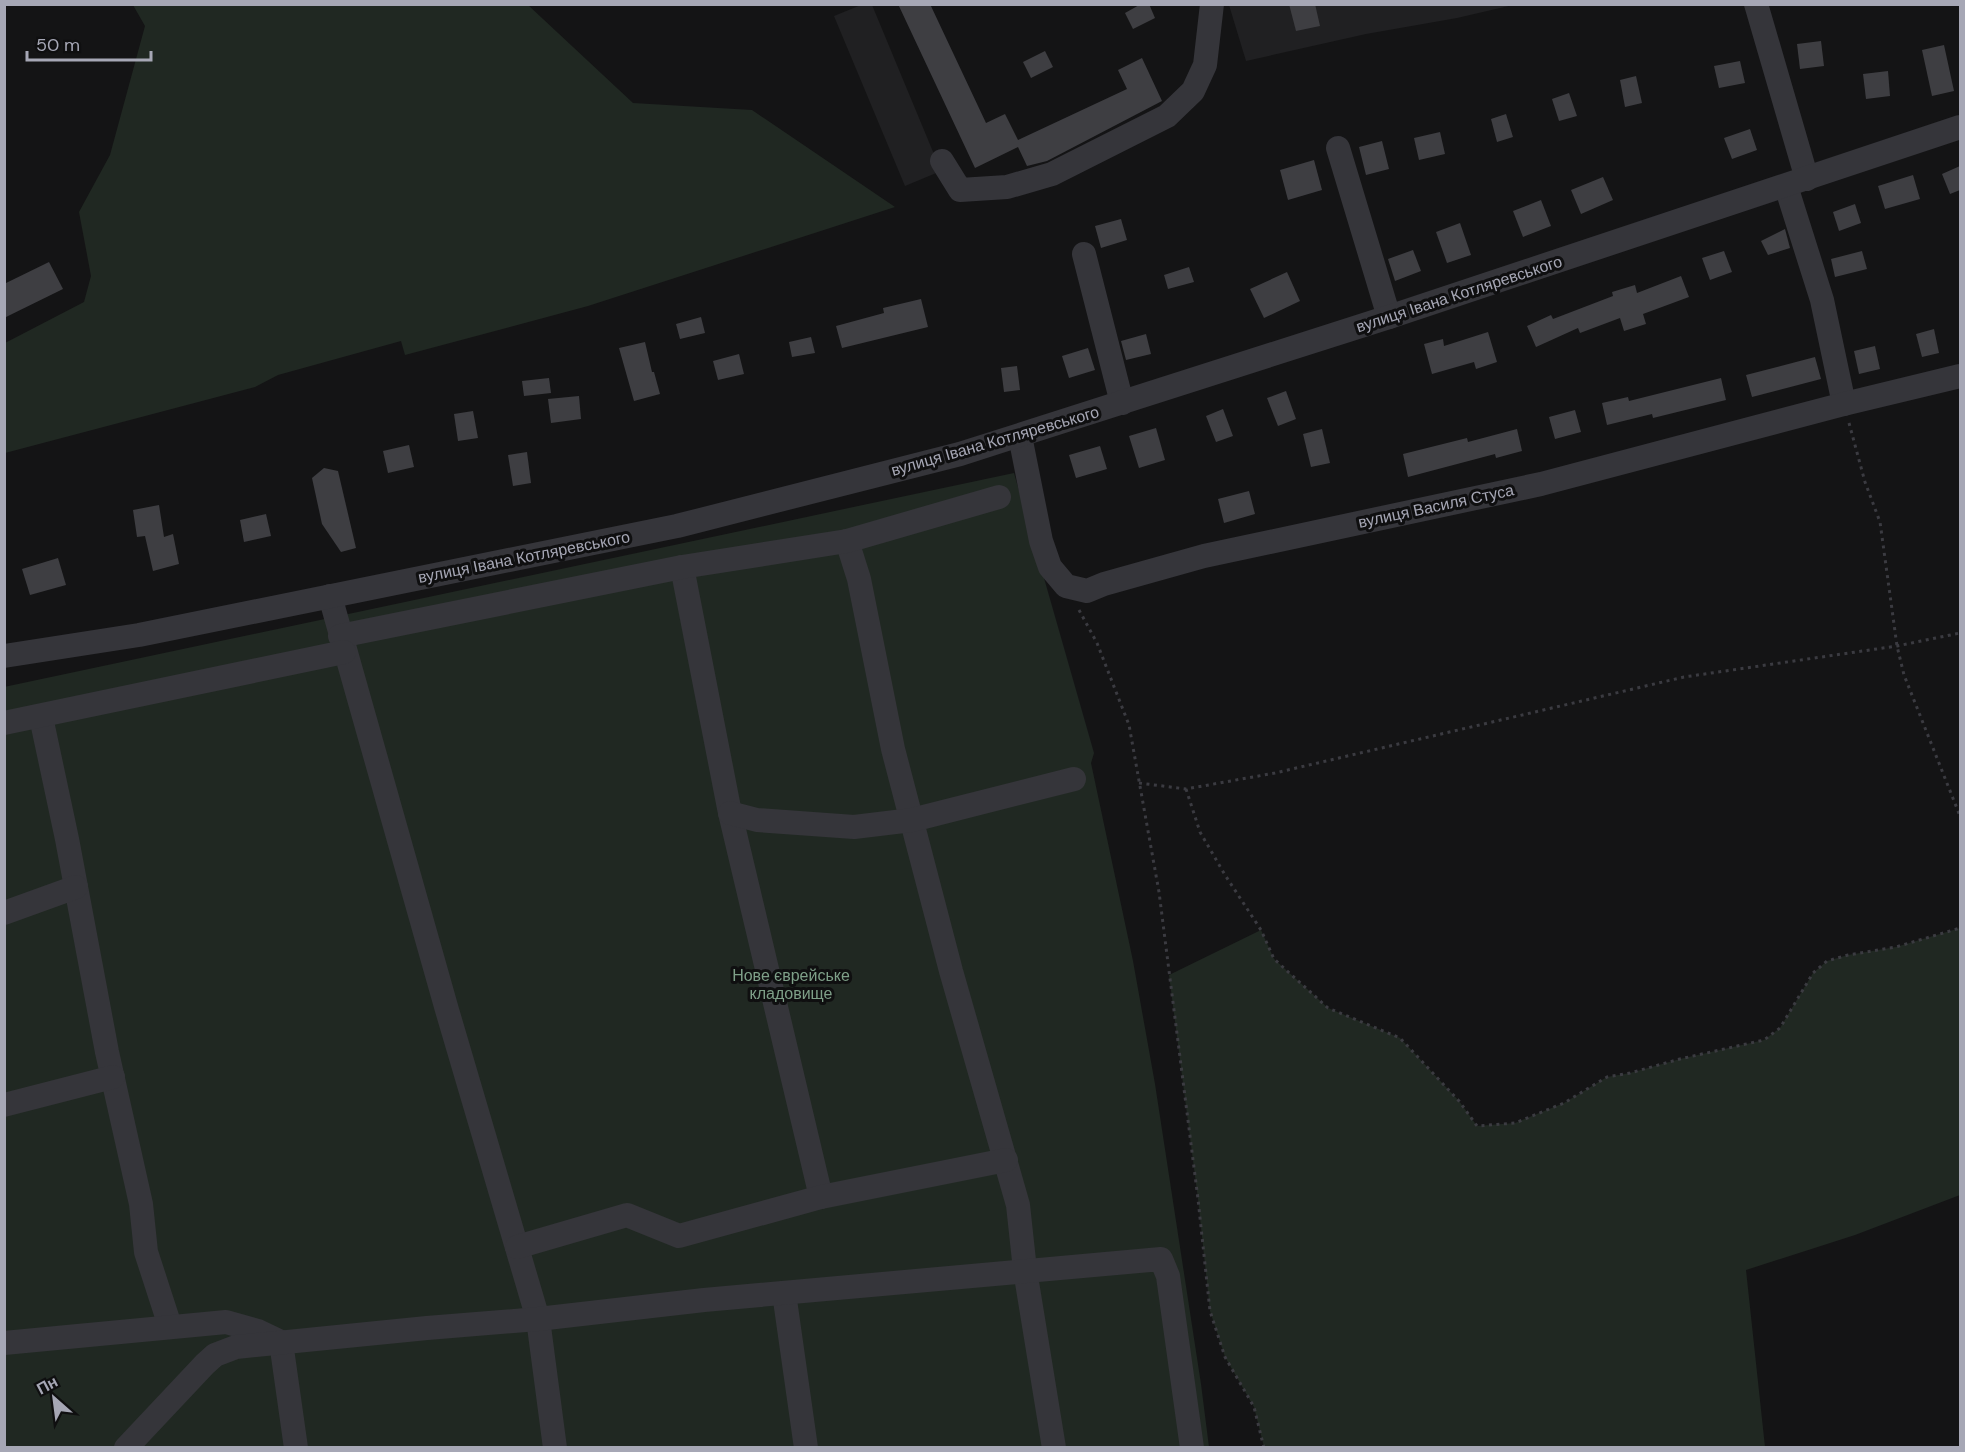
<svg xmlns="http://www.w3.org/2000/svg" width="1965" height="1452" viewBox="0 0 1965 1452" font-family="'DM Sans',sans-serif">
  <rect width="100%" height="100%" fill="#141415"/>
  <g fill="#202022">
    <polygon points="861,5 872,5 941,171 905,186 834,16"/>
    <polygon points="1229,5 1513,5 1457,18 1366,34 1246,61"/>
  </g>
  <g fill="#202822">
    <polygon points="133,5 528,5 633,103 752,110 895,207 588,306 405,355 401,341 278,375 255,387 5,453 5,343 84,302 91,276 79,212 110,155 145,26"/>
    <polygon points="1014,473 1094,753 1091,763 1133,961 1155,1084 1201,1384 1209,1447 5,1447 4,687"/>
    <polygon points="1960,928 1960,1195 1855,1235 1746,1270 1765,1447 1264,1447 1254,1407 1225,1357 1210,1311 1198,1199 1169,975 1261,930 1274,959 1328,1008 1400,1038 1459,1101 1477,1126 1515,1123 1564,1103 1607,1077 1630,1073 1680,1059 1764,1040 1780,1028 1813,973 1827,961 1848,955 1896,947"/>
  </g>
  <g fill="#3e3e42">
    <polygon points="898,4 930,4 986,123 1005,114 1018,140 1127,89 1118,70 1142,58 1162,101 1047,161 1027,166 1018,147 975,168"/>
    <polygon points="1141,4 1149,4 1155,18 1133,29 1125,13"/>
    <polygon points="1289,4 1315,4 1320,26 1296,31"/>
    <polygon points="1821,41 1824,66 1800,69 1797,44"/>
    <polygon points="1944,45 1954,91 1932,96 1922,50"/>
    <polygon points="1045,51 1053,67 1031,78 1023,62"/>
    <polygon points="1740,61 1745,83 1719,88 1714,66"/>
    <polygon points="1888,71 1890,96 1866,99 1863,74"/>
    <polygon points="1636,76 1642,103 1625,107 1620,80"/>
    <polygon points="1569,93 1577,116 1559,121 1552,99"/>
    <polygon points="1506,114 1513,137 1497,142 1491,119"/>
    <polygon points="1750,129 1757,150 1732,159 1724,138"/>
    <polygon points="1440,132 1445,154 1419,160 1414,138"/>
    <polygon points="1382,141 1389,169 1366,175 1359,147"/>
    <polygon points="1314,160 1322,190 1288,200 1280,170"/>
    <polygon points="1960,166 1960,190 1950,194 1942,174"/>
    <polygon points="1913,175 1920,199 1885,209 1878,186"/>
    <polygon points="1603,177 1613,200 1581,214 1571,190"/>
    <polygon points="1541,200 1551,226 1523,237 1513,211"/>
    <polygon points="1855,204 1861,223 1839,231 1833,212"/>
    <polygon points="1121,219 1127,240 1101,248 1095,226"/>
    <polygon points="1460,223 1471,255 1447,263 1436,232"/>
    <polygon points="1785,229 1790,248 1768,255 1761,241"/>
    <polygon points="1413,250 1421,271 1395,281 1388,259"/>
    <polygon points="1724,251 1732,272 1710,280 1702,258"/>
    <polygon points="1862,251 1867,269 1835,277 1831,259"/>
    <polygon points="49,262 63,289 4,318 4,284"/>
    <polygon points="1189,267 1194,282 1168,289 1164,275"/>
    <polygon points="1287,272 1300,301 1264,318 1250,289"/>
    <polygon points="1681,276 1689,297 1643,314 1646,324 1624,331 1620,318 1580,333 1578,328 1536,347 1527,326 1551,315 1553,319 1613,296 1612,292 1635,285 1637,293"/>
    <polygon points="921,299 928,327 842,348 836,326 884,313 883,308"/>
    <polygon points="701,317 705,333 680,339 676,324"/>
    <polygon points="1934,329 1939,353 1922,357 1916,334"/>
    <polygon points="1488,332 1497,362 1476,369 1474,362 1432,374 1424,344 1443,339 1444,346"/>
    <polygon points="1146,334 1151,354 1126,360 1121,341"/>
    <polygon points="811,337 815,353 792,357 789,342"/>
    <polygon points="645,342 652,372 654,372 660,394 634,401 619,348"/>
    <polygon points="1875,346 1880,369 1859,374 1854,351"/>
    <polygon points="1088,348 1095,370 1069,378 1062,356"/>
    <polygon points="739,354 744,374 718,380 713,361"/>
    <polygon points="1815,357 1821,379 1752,397 1746,375"/>
    <polygon points="1017,366 1020,390 1004,392 1001,368"/>
    <polygon points="549,378 551,393 524,396 522,381"/>
    <polygon points="1721,378 1726,400 1653,418 1652,414 1607,425 1602,403 1628,397 1629,401"/>
    <polygon points="1286,391 1296,419 1278,426 1267,398"/>
    <polygon points="579,396 581,419 551,423 548,399"/>
    <polygon points="1223,409 1233,436 1216,442 1206,416"/>
    <polygon points="1575,410 1581,432 1555,439 1549,417"/>
    <polygon points="473,411 478,438 458,441 454,414"/>
    <polygon points="1156,428 1165,460 1139,468 1129,436"/>
    <polygon points="1322,429 1330,463 1311,467 1303,434"/>
    <polygon points="1517,429 1522,451 1496,458 1495,454 1408,477 1403,454 1467,438 1468,442"/>
    <polygon points="409,445 414,467 388,473 383,451"/>
    <polygon points="1100,446 1107,469 1076,478 1069,455"/>
    <polygon points="527,452 531,483 513,486 508,455"/>
    <polygon points="324,468 338,471 356,548 341,552 322,524 312,478"/>
    <polygon points="1249,491 1255,514 1224,523 1218,499"/>
    <polygon points="159,505 164,537 173,534 179,564 153,571 145,536 137,537 133,510"/>
    <polygon points="266,514 271,536 244,542 240,520"/>
    <polygon points="58,558 66,585 30,595 22,569"/>
  </g>
  <g fill="none" stroke-linecap="round" stroke-linejoin="round">
    <g stroke="#3b3b41" stroke-width="3" stroke-dasharray="3 4.5" stroke-linecap="butt">
      <polyline points="1849,423 1865,482 1880,522 1897,646 1904,675 1960,816"/>
      <polyline points="1079,610 1097,643 1129,725 1159,892 1198,1199 1210,1311 1225,1357 1254,1407 1264,1448"/>
      <polyline points="1139,783 1186,789 1275,773 1684,677 1897,646 1960,633"/>
      <polyline points="1186,789 1200,832 1225,875 1261,930 1274,959 1328,1008 1400,1038 1459,1101 1477,1126 1515,1123 1564,1103 1607,1077 1630,1073 1680,1059 1764,1040 1780,1028 1813,973 1827,961 1848,955 1896,947 1960,928"/>
    </g>
    <g stroke="#35353a" stroke-width="24">
      <polyline points="1756,4 1807,179"/>
      <polyline points="1338,148 1389,317"/>
      <polyline points="942,161 960,190 1007,187 1052,174 1167,116 1193,91 1205,65 1212,4"/>
      <polyline points="1786,186 1822,300 1844,404"/>
      <polyline points="1084,254 1122,403"/>
      <polyline points="1020,436 1041,541 1050,567 1066,586 1087,591 1104,584 1204,556 1541,484 1844,404 1960,376"/>
      <polyline points="847,541 859,579 893,749 951,971 1018,1205 1025,1270 1054,1448"/>
      <polyline points="682,567 730,813 821,1197"/>
      <polyline points="330,596 447,1010 538,1319 555,1448"/>
      <polyline points="340,636 682,567 847,541 999,497"/>
      <polyline points="4,656 139,635 677,526 960,454 1389,317 1960,127"/>
      <polyline points="41,717 67,839 107,1052 141,1204 146,1252 170,1326"/>
      <polyline points="4,723 344,652"/>
      <polyline points="730,813 757,820 854,827 912,820 1074,779"/>
      <polyline points="4,913 76,887"/>
      <polyline points="4,1105 113,1077"/>
      <polyline points="517,1247 627,1215 679,1236 821,1197 1006,1160"/>
      <polyline points="784,1293 806,1448"/>
      <polyline points="4,1343 226,1322 258,1331 281,1342 296,1448"/>
      <polyline points="126,1448 205,1364 215,1355 236,1347 427,1328 538,1319 704,1300 1161,1259 1168,1276 1192,1448"/>
    </g>
  </g>
  <g text-anchor="middle" dominant-baseline="central" stroke-width="6" stroke-linejoin="round" paint-order="stroke">
    <g font-size="16" fill="#a6a7b5" stroke="#0f0f10">
      <text transform="translate(1459 294) rotate(-18)">вулиця Івана Котляревського</text>
      <text transform="translate(995 441) rotate(-16)">вулиця Івана Котляревського</text>
      <text transform="translate(1436 506) rotate(-12)">вулиця Василя Стуса</text>
      <text transform="translate(524 557) rotate(-11)">вулиця Івана Котляревського</text>
    </g>
    <g font-size="16" fill="#7e9f88" stroke="#0f0f10">
      <text x="791" y="975">Нове єврейське<tspan x="791" dy="18">кладовище</tspan></text>
    </g>
  </g>
  <rect width="1965" height="1452" fill="none" stroke="#a6a7b5" stroke-width="12"/>
  <g transform="translate(54 1398) rotate(332)" stroke="#0f0f10" stroke-width="4.5" paint-order="stroke">
  <path d="M0-4.5L10 22L0 15L-10 22Z" fill="#a6a7b5"/>
  <text y="-9" font-size="16" font-weight="bold" text-anchor="middle" fill="#a6a7b5">Пн</text>
  </g>
  <path d="M27 51v9h124v-9" fill="none" stroke="#a6a7b5" stroke-width="3"/>
  <text x="36" y="51" font-size="18" fill="#a6a7b5" stroke="#0f0f10" stroke-width="4.5" paint-order="stroke">50 m</text>
</svg>
